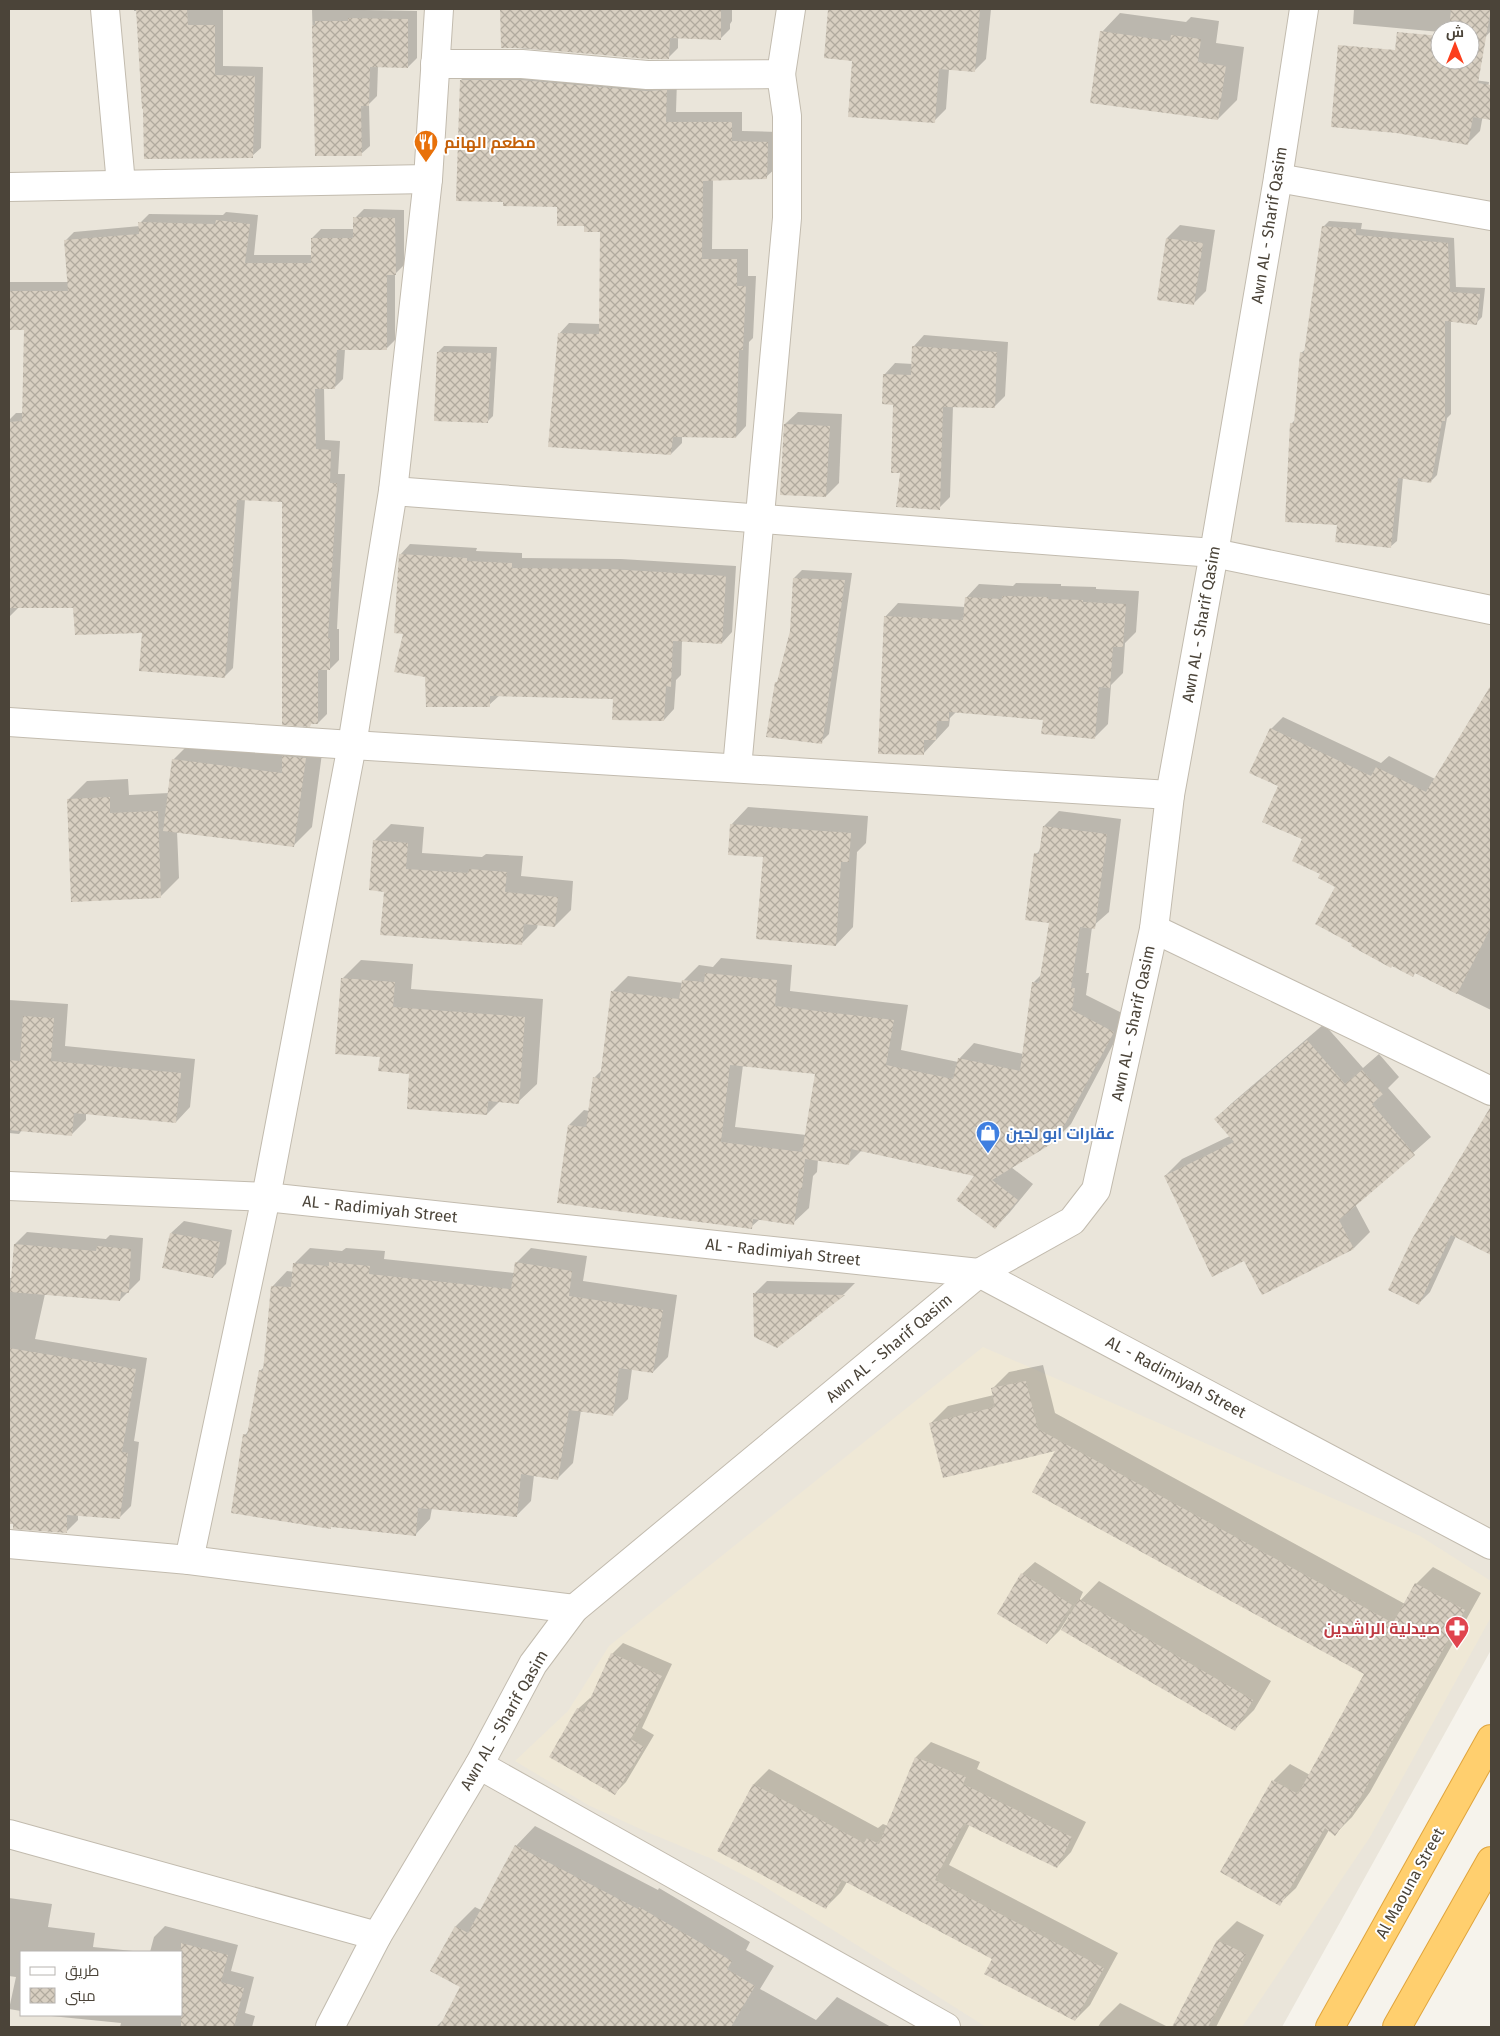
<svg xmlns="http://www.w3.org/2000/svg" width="1500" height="2036" viewBox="0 0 1500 2036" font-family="'Fira Sans',Cairo,sans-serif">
  <defs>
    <pattern id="building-cross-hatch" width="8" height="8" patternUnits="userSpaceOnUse" patternTransform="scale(1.25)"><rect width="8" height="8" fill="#d8cfc1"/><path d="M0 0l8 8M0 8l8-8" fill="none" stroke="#b1aa9e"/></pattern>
  </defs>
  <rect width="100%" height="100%" fill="#f6f3ec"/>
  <path fill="#eae5da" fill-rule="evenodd" d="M9,9H1491V1650L1282,2027H9ZM1440,30H1470V60H1440ZM21,1952H181V2015H21Z"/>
  <polygon fill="#efe8d6" points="983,1347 1420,1536 1491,1581 1491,1617 1370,1837 1242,2027 986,2027 759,1883 712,1859 647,1832 588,1805 515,1761 568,1711 609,1646"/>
  <g fill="#0003" fill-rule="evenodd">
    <polygon points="134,9 223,9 223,66 263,67 261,148 252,156 144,108 137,11 134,11"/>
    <polygon points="312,9 417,11 417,58 408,67 378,66 377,96 369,104 370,146 361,154 316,155"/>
    <polygon points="501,9 732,9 732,21 730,24 730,29 720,39 678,37 678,48 668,58 502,47"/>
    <polygon points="829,9 991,9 986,59 974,71 949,69 946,109 934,121 853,60 825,57"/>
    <polygon points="1354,9 1491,9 1491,31 1486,36 1470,35 1470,30 1440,30 1440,32 1353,24"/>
    <polygon points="1120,13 1186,22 1191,17 1219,21 1216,43 1244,47 1237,100 1218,119 1102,32"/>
    <polygon points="1350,63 1489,82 1480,131 1467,144"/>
    <polygon points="472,70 677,80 676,112 742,112 742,131 778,132 777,167 766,177 713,179 712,249 748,249 748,276 756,276 753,338 749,342 746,426 736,437 682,436 682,443 671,454 559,334 569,323 600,324 601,231 585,224 558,205 461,80"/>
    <polygon points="364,209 404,210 404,265 395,274 395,340 386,349 345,349 343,379 334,388 324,388 325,440 340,441 338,474 345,474 337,629 339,629 339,660 330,669 327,669 327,714 318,723 284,500 245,499 233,668 224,677 143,631 74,606 18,608 9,617 9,420 16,413 23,413 25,329 9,328 9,282 69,282 65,241 74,232 140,226 140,223 149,214 223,215 226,212 258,215 254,255 312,255 312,238 321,229 354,229 355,218"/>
    <polygon points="1329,221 1362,223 1361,229 1454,238 1456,287 1485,288 1482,317 1476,323 1451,320 1451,414 1447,418 1437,475 1431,481 1403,477 1397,541 1390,547 1338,524 1292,423 1296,419 1301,353 1306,349 1323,227"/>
    <polygon points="1180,225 1215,230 1206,291 1193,304 1158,299 1167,238"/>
    <polygon points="924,335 1008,342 1005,396 994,407 953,406 950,497 939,508 901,471 894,404 885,374 895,363 913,364 914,346"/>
    <polygon points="444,346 497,347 493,416 487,422 438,352"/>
    <polygon points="798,412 842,414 839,483 826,496 785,424"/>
    <polygon points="410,544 477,548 476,551 522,553 522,558 621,559 736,566 732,632 722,643 682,640 681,675 676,680 674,709 664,720 614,697 500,695 489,705 427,676 404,633 400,555"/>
    <polygon points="802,570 852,573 829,734 821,742 776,683 779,679 791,631 794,578"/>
    <polygon points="1016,583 1061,584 1061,586 1096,587 1096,589 1139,591 1136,632 1125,643 1123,673 1111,685 1108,724 1094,738 1044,719 957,711 950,718 949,726 923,754 885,617 898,603 965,607 966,598 979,584 1013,586"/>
    <polygon points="1491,688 1491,1010 1354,943 1336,886 1322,873 1303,838 1280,786 1271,729 1283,717 1381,763 1389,756 1435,779"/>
    <polygon points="324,739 312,827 293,846 177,831 179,878 160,897 68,800 87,781 128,779 129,795 169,793 173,760 192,741"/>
    <polygon points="748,807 868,816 866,843 857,852 853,927 836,945 764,856 731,825"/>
    <path d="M1059,811L1121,819L1109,912L1092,927L1086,973H1089L1086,995L1128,1016L1071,1124L1055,1140L1011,1167L1033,1184L1010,1212L995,1228L977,1175L862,1150L848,1164L818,1159L817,1172L813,1176L809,1208L793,1223L760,1219L751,1227L569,1125L584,1110L589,1111L594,1078L602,1070L613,991L628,976L683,983L684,980L699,965L713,967L721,958L792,965L790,991L908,1005L901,1050L958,1062L959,1059L974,1043L1023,1054L1033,983L1042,974L1050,922L1036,854L1041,849L1044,826ZM743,1065L816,1073L806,1135L735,1127Z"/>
    <polygon points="391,824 424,827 422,853 482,857 486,854 523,856 521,876 573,881 571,910 555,926 538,924 537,928 521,944 385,891 374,841"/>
    <polygon points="361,960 413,964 411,989 543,999 537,1084 518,1102 500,1101 487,1114 381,1056 342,979"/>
    <polygon points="9,1000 68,1004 65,1046 195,1059 190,1107 176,1122 86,1113 86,1120 71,1135 22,1130 19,1134 9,1133"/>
    <polygon points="1324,1024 1363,1068 1379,1054 1399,1077 1388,1088 1431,1137 1355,1204 1370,1232 1354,1248 1245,1259 1165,1176 1182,1159 1230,1136 1215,1119 1232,1103"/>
    <polygon points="1491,1110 1491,1253 1456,1236 1430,1292 1419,1303"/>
    <polygon points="184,1221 232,1230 226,1264 213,1277 171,1233"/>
    <polygon points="27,1232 106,1239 110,1235 143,1238 140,1280 120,1300 45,1294 35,1339 147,1358 134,1441 139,1442 131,1506 119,1518 78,1514 78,1520 66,1532 9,1522 9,1278 12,1278 15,1244"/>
    <polygon points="310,1248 342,1251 346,1248 385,1251 384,1259 514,1273 516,1263 531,1248 587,1256 583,1281 677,1295 668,1357 653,1372 632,1369 628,1399 613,1414 581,1410 573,1463 558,1478 534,1475 531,1501 516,1516 432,1508 430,1519 415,1535 245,1435 249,1430 260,1371 265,1366 272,1287 287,1271 294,1272 294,1264"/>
    <polygon points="767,1281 855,1283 844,1294 777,1346 754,1294"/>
    <polygon points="1043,1365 1055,1413 1405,1604 1416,1584 1433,1567 1481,1593 1370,1792 1352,1817 1335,1834 1329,1830 1296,1888 1279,1904 1222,1872 1274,1780 1290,1764 1310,1775 1366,1674 1057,1449 931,1423 948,1406 994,1395 992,1389 1009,1372"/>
    <polygon points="1035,1562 1083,1592 1078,1603 1099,1581 1271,1681 1254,1710 1235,1729 1070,1614 1060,1630 1047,1643 1022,1574"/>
    <polygon points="623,1643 672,1664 642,1728 654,1735 626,1782 615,1793 578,1709 590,1698 592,1699 612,1654"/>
    <polygon points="931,1742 980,1762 977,1769 1086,1822 1071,1852 1057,1867 970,1824 949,1865 1118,1953 1090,2005 1075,2020 994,1958 847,1882 841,1892 826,1907 719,1850 754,1784 769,1769 878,1828 883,1824 888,1826 916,1757"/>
    <polygon points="535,1826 658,1890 659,1888 750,1942 746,1950 774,1966 760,1989 816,2020 837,1997 891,2027 436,2027 442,2021 443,2022 462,1986 456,1926 475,1907 481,1910 516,1846"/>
    <polygon points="9,1898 52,1904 48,1927 95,1933 93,1947 143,1952 21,1952 21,2011 9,2009 16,1977 9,1976"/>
    <polygon points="1237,1921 1264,1935 1216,2027 1173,2027 1218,1940"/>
    <polygon points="165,1926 238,1945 231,1971 254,1977 245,2013 255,2016 252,2027 120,2027 121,2023 41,2015 181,2015 181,1952 150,1952 154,1937"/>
    <polygon points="1120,2003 1168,2027 1098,2027 1101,2022"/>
  </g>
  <g fill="url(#building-cross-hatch)" fill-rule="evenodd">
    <polygon points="136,9 187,9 188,25 215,25 215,75 255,76 253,158 144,159 143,109 142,109"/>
    <polygon points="500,9 721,9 721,40 670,38 669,59 648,59 523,48 501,48"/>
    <polygon points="828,9 980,9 975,72 939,69 935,123 848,117 852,61 824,58"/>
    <polygon points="1451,9 1491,9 1478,83 1491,85 1491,120 1473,117 1468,145 1396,133 1331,127 1338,45 1395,50 1397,32 1440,36 1440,60 1470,60 1470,30 1449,30"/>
    <polygon points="348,18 408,19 408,68 370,67 369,106 361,106 362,156 315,156 312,25 315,25 315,21 348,21"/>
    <polygon points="1100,31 1170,41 1171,35 1201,39 1198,62 1226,66 1218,120 1090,103"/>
    <polygon points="460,80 521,80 646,91 667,90 666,122 732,122 732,141 768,142 767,179 703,181 702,259 737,259 737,286 746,286 743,350 739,350 736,438 673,437 671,455 548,447 558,333 599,334 600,232 584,232 584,226 557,226 557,207 503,206 503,202 456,201"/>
    <polygon points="353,217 395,218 396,275 387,275 387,350 337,350 335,389 315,389 316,449 331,450 330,483 337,483 328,638 330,638 330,670 318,670 318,724 311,724 310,727 282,725 282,502 237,500 225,678 139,671 142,633 75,635 73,608 9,608 9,422 22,421 24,330 9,330 9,291 68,291 64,240 139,234 138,222 215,224 216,220 250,224 245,263 311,263 311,238 353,238"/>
    <polygon points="1322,226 1356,229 1356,235 1448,243 1450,292 1480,294 1477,325 1445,321 1445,421 1442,421 1431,483 1398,478 1391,548 1335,542 1337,525 1285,522 1290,423 1294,423 1300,352 1304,353"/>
    <polygon points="1166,238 1203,243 1194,305 1157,300"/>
    <polygon points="912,346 997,352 995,408 943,407 940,510 896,507 900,473 891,473 893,405 882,404 883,374 911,375"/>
    <polygon points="437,352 491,353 488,423 434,421"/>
    <polygon points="784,424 830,426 826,497 780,495"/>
    <polygon points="399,554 467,558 467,561 512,563 512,568 610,569 726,576 722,644 673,641 671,687 666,686 664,721 612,720 613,699 490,696 490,707 426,707 425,677 394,672 403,634 394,633"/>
    <polygon points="793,578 845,580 822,744 766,737 775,682 777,682 790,631"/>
    <polygon points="1002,596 1048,597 1048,599 1083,600 1083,602 1126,604 1123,647 1113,647 1110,688 1099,687 1095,739 1041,734 1043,720 949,712 949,721 937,721 936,740 924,740 924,755 878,754 884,616 963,620 965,597 1002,599"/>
    <polygon points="1491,685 1491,927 1457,994 1415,973 1413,977 1392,966 1391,968 1351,946 1352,944 1315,924 1335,887 1318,878 1320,874 1292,861 1302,839 1262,822 1278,786 1249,773 1270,728 1371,776 1376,767 1426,792"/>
    <polygon points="282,756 306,758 294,847 163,831 172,759 282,773"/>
    <polygon points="110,797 110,813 158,811 161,898 71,902 67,799"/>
    <polygon points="730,824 851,833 849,862 841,862 836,946 756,939 763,857 728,855"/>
    <path d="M1043,826L1107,834L1095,929L1080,927L1071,988H1075L1072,1010L1114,1032L1056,1141L992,1180L1018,1200L995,1229L956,1200L974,1176L851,1149L849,1165L805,1159L802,1189H799L794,1225L753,1219L752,1229L557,1203L568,1125L586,1127L593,1077L600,1078L611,991L679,999L682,980L704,982L705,973L777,980L775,1006L894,1020L886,1065L953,1079L958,1058L1020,1071L1032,982L1039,983L1049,923L1025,920L1034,853L1039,854ZM730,1065L815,1074L802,1152L721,1142Z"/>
    <polygon points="373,840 408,843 406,869 468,873 469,869 507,872 505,892 558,897 555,927 524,924 522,945 380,935 384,892 369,890"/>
    <polygon points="341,978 395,982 393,1007 525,1017 519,1104 488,1101 487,1115 407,1109 409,1074 378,1071 380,1057 335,1054"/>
    <polygon points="23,1016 54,1018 51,1061 181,1073 176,1123 74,1113 72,1136 9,1130 9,1060 20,1061"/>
    <polygon points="1307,1040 1345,1084 1362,1070 1383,1094 1372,1104 1415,1155 1339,1220 1354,1249 1262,1295 1244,1261 1212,1277 1164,1176 1234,1142 1214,1119"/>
    <polygon points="1491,1106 1491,1255 1451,1235 1419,1305 1388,1290 1412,1239"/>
    <polygon points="170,1233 220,1242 213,1278 162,1268"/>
    <polygon points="14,1244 96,1251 97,1246 131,1249 129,1293 121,1292 120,1301 10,1292"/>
    <polygon points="329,1262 370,1266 369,1274 511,1289 515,1262 572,1271 569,1296 663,1310 653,1373 619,1368 613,1416 569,1410 558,1480 521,1474 517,1517 418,1508 416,1536 331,1527 331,1529 231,1513 243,1434 247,1435 259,1370 263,1371 271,1286 291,1287 293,1263 329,1266"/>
    <polygon points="753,1293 845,1295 777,1348 754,1337"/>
    <polygon points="9,1348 136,1369 122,1452 128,1453 120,1519 67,1515 67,1533 13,1529 13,1524 9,1524"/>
    <polygon points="1026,1381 1038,1429 1393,1623 1415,1583 1465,1610 1353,1811 1335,1836 1325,1828 1280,1906 1220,1872 1272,1780 1298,1794 1364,1674 1032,1492 1055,1451 943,1478 929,1423 995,1407 991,1388"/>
    <polygon points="1021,1573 1072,1605 1047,1644 997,1614"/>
    <polygon points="1079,1599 1253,1700 1235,1731 1061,1630"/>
    <polygon points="611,1653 662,1676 631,1739 644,1747 615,1795 549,1757 577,1708 584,1712"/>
    <polygon points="915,1757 966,1777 963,1784 1072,1837 1057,1868 964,1823 935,1880 1104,1968 1075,2021 984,1974 992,1959 842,1880 826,1909 717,1851 753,1784 864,1843 867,1838 879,1844"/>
    <polygon points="515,1845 638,1909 639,1907 732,1961 727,1969 755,1986 731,2027 439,2027 460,1987 430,1971 455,1926 468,1933"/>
    <polygon points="1217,1940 1246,1954 1208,2027 1172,2027"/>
    <polygon points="181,1943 228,1955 221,1982 244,1988 234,2027 181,2027"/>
  </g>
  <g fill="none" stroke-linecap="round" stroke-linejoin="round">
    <defs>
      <g id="minor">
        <polyline points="105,9 121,184"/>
        <polyline points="435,64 522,64 647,75 781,74 791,9"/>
        <polyline points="1278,178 1491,216"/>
        <polyline points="9,187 428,179"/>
        <polyline points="393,491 1214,553 1491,610"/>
        <polyline points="9,722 352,745 1170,795"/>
        <polyline points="737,768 787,218 787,116 781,74"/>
        <polyline points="1154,929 1491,1091"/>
        <polyline points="9,1186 266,1197 979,1273 1491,1545"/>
        <polyline points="9,1544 189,1560 574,1609"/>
        <polyline points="189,1560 266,1197 352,745 393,491 428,179 439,9"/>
        <polyline points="479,1765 946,2027"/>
        <polyline points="9,1834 377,1936"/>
        <polyline points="330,2027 377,1936 479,1765 533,1664 574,1609 979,1273 1072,1221 1096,1190 1154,929 1170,795 1214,553 1278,178 1304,9"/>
      </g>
      <g id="highway">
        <polyline points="1330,2027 1491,1739"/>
        <polyline points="1397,2027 1491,1861"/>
      </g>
    </defs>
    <use href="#minor" stroke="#c2bbae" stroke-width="30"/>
    <use href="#highway" stroke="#e0a43c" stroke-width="30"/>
    <use href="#minor" stroke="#fff" stroke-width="28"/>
    <use href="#highway" stroke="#ffcf6e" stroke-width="28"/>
  </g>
  <defs>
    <symbol id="restaurant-pin" viewBox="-11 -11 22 30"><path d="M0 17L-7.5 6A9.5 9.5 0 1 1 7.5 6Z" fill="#e8710a" stroke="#fff"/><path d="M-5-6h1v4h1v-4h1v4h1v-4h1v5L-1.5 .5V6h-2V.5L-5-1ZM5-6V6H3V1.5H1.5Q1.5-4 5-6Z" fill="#fff"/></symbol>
    <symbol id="shop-pin" viewBox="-11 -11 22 30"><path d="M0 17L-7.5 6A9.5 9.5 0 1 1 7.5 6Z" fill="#3f7fe0" stroke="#fff"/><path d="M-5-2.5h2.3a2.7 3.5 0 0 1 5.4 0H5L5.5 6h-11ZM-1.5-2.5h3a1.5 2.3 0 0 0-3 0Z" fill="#fff"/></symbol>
    <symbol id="pharmacy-pin" viewBox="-11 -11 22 30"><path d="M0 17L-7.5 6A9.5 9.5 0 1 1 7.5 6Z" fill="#e0444e" stroke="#fff"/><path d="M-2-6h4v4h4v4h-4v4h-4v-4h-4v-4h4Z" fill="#fff"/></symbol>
  </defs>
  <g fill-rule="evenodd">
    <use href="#restaurant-pin" x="412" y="128" width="28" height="38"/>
    <use href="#shop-pin" x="974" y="1119" width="28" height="38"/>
    <use href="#pharmacy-pin" x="1443" y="1614" width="28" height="38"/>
  </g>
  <g text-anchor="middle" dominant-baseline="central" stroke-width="4" stroke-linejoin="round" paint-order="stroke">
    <g font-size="16" font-weight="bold" fill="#c56008" stroke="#fff" text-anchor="start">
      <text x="444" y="142">مطعم الهانم</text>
    </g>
    <g font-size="16" fill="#4b4439" stroke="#fff">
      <text transform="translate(1269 225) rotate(-81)">Awn AL - Sharif Qasim</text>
      <text transform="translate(1201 624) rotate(-80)">Awn AL - Sharif Qasim</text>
      <text transform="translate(1133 1023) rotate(-78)">Awn AL - Sharif Qasim</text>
      <text transform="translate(380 1209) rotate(6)">AL - Radimiyah Street</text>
      <text transform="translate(783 1252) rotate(6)">AL - Radimiyah Street</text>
      <text transform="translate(889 1348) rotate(-40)">Awn AL - Sharif Qasim</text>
      <text transform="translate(1176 1377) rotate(28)">AL - Radimiyah Street</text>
      <text transform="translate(504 1720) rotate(-60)">Awn AL - Sharif Qasim</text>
      <text transform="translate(1410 1883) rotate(-61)">Al Maouna Street</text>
    </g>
    <g font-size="16" font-weight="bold" fill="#366cbe" stroke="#fff" text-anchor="start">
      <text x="1006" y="1133">عقارات ابو لجين</text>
    </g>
    <g font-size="16" font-weight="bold" fill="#be3a42" stroke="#fff" text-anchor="end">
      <text x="1440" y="1628">صيدلية الراشدين</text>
    </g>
  </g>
  <rect width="1500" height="2036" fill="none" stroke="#4b4439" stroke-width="20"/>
  <rect x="20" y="1951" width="162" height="65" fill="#ffffff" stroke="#b7b4b0"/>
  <rect x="30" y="1967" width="25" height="8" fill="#ffffff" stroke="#b7b4b0"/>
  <text x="65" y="1976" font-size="15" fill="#4b4439">طريق</text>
  <rect x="30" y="1988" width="25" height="15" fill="url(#building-cross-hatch)" stroke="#b7b4b0"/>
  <text x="65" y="2001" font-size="15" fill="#4b4439">مبنى</text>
  <g transform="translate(1455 45)"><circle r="24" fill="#ffffff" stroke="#b7b4b0"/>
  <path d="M0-4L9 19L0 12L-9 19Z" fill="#fc3f1d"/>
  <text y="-8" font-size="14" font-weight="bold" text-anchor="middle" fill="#4b4439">ش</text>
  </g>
</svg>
